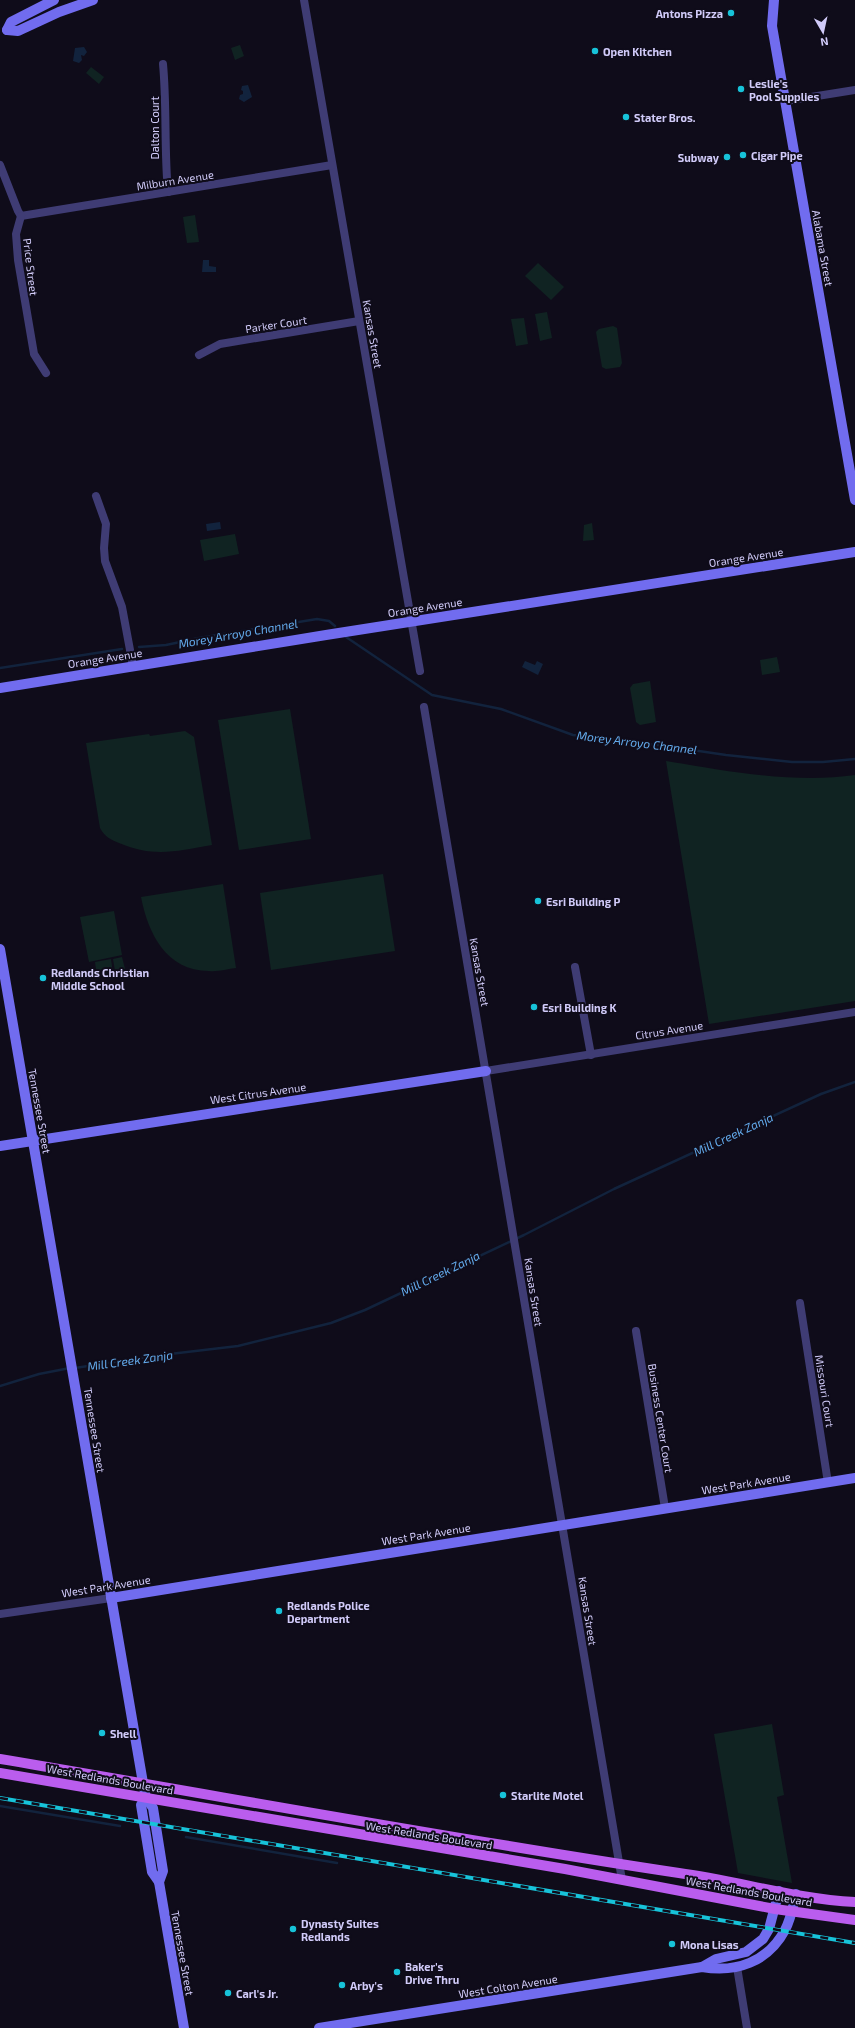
<svg xmlns="http://www.w3.org/2000/svg" width="855" height="2028" viewBox="0 0 855 2028" font-family="'Exo 2',sans-serif">
  <rect width="100%" height="100%" fill="#0f0c1a"/>
  <g fill="#102322">
    <polygon points="240,45 244,56 235,60 231,48"/>
    <polygon points="91,67 104,77 99,84 86,73"/>
    <polygon points="195,215 199,242 187,243 183,217"/>
    <polygon points="538,263 564,287 551,300 525,276"/>
    <polygon points="547,312 552,338 540,341 535,314"/>
    <polygon points="524,318 528,344 516,346 511,319"/>
    <polygon points="613,326 617,328 622,363 620,367 606,369 602,367 596,332 599,329"/>
    <polygon points="592,523 594,540 583,541 584,525"/>
    <polygon points="235,534 239,554 204,561 200,540"/>
    <polygon points="777,657 780,672 762,675 760,660"/>
    <polygon points="650,681 656,722 640,725 636,722 630,688 633,684"/>
    <polygon points="290,709 311,839 239,850 218,720"/>
    <path d="M185,731L194,737L212,845C176,851 155,858 119,843C111,840 104,836 100,828L86,743L149,734L150,736Z"/>
    <path d="M666,761C726,771 795,784 855,775V1001L709,1024Z"/>
    <polygon points="383,874 395,951 271,970 260,893"/>
    <path d="M223,884L236,968C227,969 218,972 209,971C166,971 148,933 141,897Z"/>
    <polygon points="114,911 122,955 89,962 80,917"/>
    <polygon points="122,957 125,969 115,971 113,959"/>
    <polygon points="111,959 113,974 97,977 95,962"/>
    <polygon points="772,1724 784,1795 777,1797 792,1883 738,1873 714,1734"/>
  </g>
  <g fill="#12233d">
    <polygon points="84,47 87,52 84,56 81,55 82,60 79,63 73,61 75,48"/>
    <polygon points="248,85 252,97 244,102 239,99 240,95 243,94 243,91 241,90 242,86"/>
    <polygon points="203,260 209,260 209,266 216,267 216,272 202,272"/>
    <polygon points="220,522 221,529 207,531 206,524"/>
    <polygon points="525,661 535,665 537,661 543,664 538,675 522,667"/>
  </g>
  <g fill="none" stroke-linecap="round" stroke-linejoin="round">
    <g stroke="#12233d" stroke-width="2.5">
      <polyline points="346,637 432,695 501,709 573,735 665,746 726,755 792,762 823,762 855,759"/>
      <polyline points="139,647 166,645 199,638 317,619 329,621 335,626"/>
      <polyline points="0,668 122,649"/>
      <polyline points="75,1368 153,1356 238,1346 331,1323 365,1310 524,1235 614,1189 821,1094 855,1082"/>
      <polyline points="0,1386 39,1374 70,1368"/>
      <polyline points="0,1806 120,1826"/>
      <polyline points="186,1837 337,1863"/>
    </g>
    <g stroke="#3f3c74" stroke-width="8">
      <polyline points="304,0 420,671"/>
      <path d="M163,64C167,107 164,149 168,192"/>
      <polyline points="786,101 855,90"/>
      <polyline points="0,165 18,211 21,216"/>
      <polyline points="21,216 332,165"/>
      <polyline points="21,216 16,234 18,260 34,354 46,373"/>
      <polyline points="199,355 220,344 359,321"/>
      <polyline points="96,496 106,524 104,548 105,561 122,607 133,666"/>
      <polyline points="424,707 622,1880"/>
      <polyline points="575,967 591,1055"/>
      <polyline points="486,1071 855,1012"/>
      <polyline points="800,1303 828,1483"/>
      <polyline points="636,1331 665,1508"/>
      <polyline points="0,1614 111,1598"/>
      <polyline points="737,1967 747,2028"/>
    </g>
    <g stroke="#716cef" stroke-width="10">
      <polyline points="774,0 772,26 855,500"/>
      <polyline points="7,30 18,31 59,12 93,0"/>
      <polyline points="7,30 11,22 54,0"/>
      <polyline points="0,688 326,635 855,552"/>
      <polyline points="0,949 143,1783 146,1798 153,1808 163,1871 159,1882 184,2028"/>
      <polyline points="0,1146 486,1071"/>
      <polyline points="111,1598 855,1478"/>
      <polyline points="146,1798 141,1805 152,1872 159,1882"/>
      <polyline points="702,1967 716,1959 746,1952 763,1939 769,1929 779,1891"/>
      <path d="M319,2028L702,1967C736,1973 768,1962 785,1930C791,1919 793,1906 796,1894"/>
    </g>
    <g stroke="#ba5dee" stroke-width="10">
      <path d="M0,1759C226,1797 452,1839 679,1873C738,1881 796,1899 855,1902"/>
      <polyline points="0,1773 565,1869 775,1909 855,1920"/>
    </g>
    <defs>
      <polyline id="rail" points="0,1798 855,1943"/>
    </defs>
    <use href="#rail" stroke="#17c3d9" stroke-width="4"/>
    <use href="#rail" stroke="#0f0c1a" stroke-width="2.5" stroke-dasharray="8" stroke-linecap="butt"/>
  </g>
  <g fill="#17c3d9" stroke="#0f0c1a" stroke-width="1.5">
    <circle cx="731" cy="13" r="4"/>
    <circle cx="595" cy="51" r="4"/>
    <circle cx="741" cy="89" r="4"/>
    <circle cx="626" cy="117" r="4"/>
    <circle cx="743" cy="155" r="4"/>
    <circle cx="727" cy="157" r="4"/>
    <circle cx="538" cy="901" r="4"/>
    <circle cx="43" cy="978" r="4"/>
    <circle cx="534" cy="1007" r="4"/>
    <circle cx="279" cy="1611" r="4"/>
    <circle cx="102" cy="1733" r="4"/>
    <circle cx="503" cy="1795" r="4"/>
    <circle cx="293" cy="1929" r="4"/>
    <circle cx="672" cy="1944" r="4"/>
    <circle cx="397" cy="1972" r="4"/>
    <circle cx="342" cy="1985" r="4"/>
    <circle cx="228" cy="1993" r="4"/>
  </g>
  <g text-anchor="middle" dominant-baseline="central" stroke-width="4" stroke-linejoin="round" paint-order="stroke">
    <g font-size="11" font-weight="bold" fill="#d1cbf9" stroke="#0f0c1a" text-anchor="start">
      <text x="723" y="13" text-anchor="end">Antons Pizza</text>
      <text x="603" y="51">Open Kitchen</text>
      <text x="749" y="83">Leslie's<tspan x="749" dy="13">Pool Supplies</tspan></text>
      <text x="634" y="117">Stater Bros.</text>
      <text x="751" y="155">Cigar Pipe</text>
      <text x="719" y="157" text-anchor="end">Subway</text>
      <text x="546" y="901">Esri Building P</text>
      <text x="51" y="972">Redlands Christian<tspan x="51" dy="13">Middle School</tspan></text>
      <text x="542" y="1007">Esri Building K</text>
      <text x="287" y="1605">Redlands Police<tspan x="287" dy="13">Department</tspan></text>
      <text x="110" y="1733">Shell</text>
      <text x="511" y="1795">Starlite Motel</text>
      <text x="301" y="1923">Dynasty Suites<tspan x="301" dy="13">Redlands</tspan></text>
      <text x="680" y="1944">Mona Lisas</text>
      <text x="405" y="1966">Baker's<tspan x="405" dy="13">Drive Thru</tspan></text>
      <text x="350" y="1985">Arby's</text>
      <text x="236" y="1993">Carl's Jr.</text>
    </g>
    <g font-size="11" fill="#d1cbf9" stroke="#0f0c1a">
      <text transform="translate(154 128) rotate(-90)">Dalton Court</text>
      <text transform="translate(175 180) rotate(-9)">Milburn Avenue</text>
      <text transform="translate(823 248) rotate(80)">Alabama Street</text>
      <text transform="translate(31 267) rotate(83)">Price Street</text>
      <text transform="translate(276 324) rotate(-9)">Parker Court</text>
      <text transform="translate(373 334) rotate(80)">Kansas Street</text>
      <text transform="translate(746 557) rotate(-9)">Orange Avenue</text>
      <text transform="translate(425 607) rotate(-9)">Orange Avenue</text>
      <text transform="translate(105 658) rotate(-9)">Orange Avenue</text>
      <text transform="translate(480 972) rotate(80)">Kansas Street</text>
      <text transform="translate(669 1030) rotate(-9)">Citrus Avenue</text>
      <text transform="translate(258 1093) rotate(-8)">West Citrus Avenue</text>
      <text transform="translate(40 1111) rotate(80)">Tennessee Street</text>
      <text transform="translate(534 1292) rotate(81)">Kansas Street</text>
      <text transform="translate(825 1391) rotate(81)">Missouri Court</text>
      <text transform="translate(661 1418) rotate(81)">Business Center Court</text>
      <text transform="translate(95 1430) rotate(81)">Tennessee Street</text>
      <text transform="translate(746 1483) rotate(-9)">West Park Avenue</text>
      <text transform="translate(426 1534) rotate(-9)">West Park Avenue</text>
      <text transform="translate(106 1586) rotate(-9)">West Park Avenue</text>
      <text transform="translate(588 1611) rotate(81)">Kansas Street</text>
      <text transform="translate(110 1779) rotate(10)">West Redlands Boulevard</text>
      <text transform="translate(429 1835) rotate(9)">West Redlands Boulevard</text>
      <text transform="translate(749 1891) rotate(10)">West Redlands Boulevard</text>
      <text transform="translate(183 1953) rotate(80)">Tennessee Street</text>
      <text transform="translate(508 1986) rotate(-9)">West Colton Avenue</text>
    </g>
    <g font-size="12" font-style="italic" fill="#64acee" stroke="#0f0c1a">
      <text transform="translate(238 633) rotate(-10)">Morey Arroyo Channel</text>
      <text transform="translate(637 742) rotate(7)">Morey Arroyo Channel</text>
      <text transform="translate(733 1134) rotate(-25)">Mill Creek Zanja</text>
      <text transform="translate(440 1273) rotate(-26)">Mill Creek Zanja</text>
      <text transform="translate(130 1360) rotate(-8)">Mill Creek Zanja</text>
    </g>
  </g>
  <g transform="translate(823 32) rotate(171)" stroke="#0f0c1a" stroke-width="3" paint-order="stroke">
  <path d="M0-3L7 15L0 10L-7 15Z" fill="#d1cbf9"/>
  <text y="-6" font-size="11" font-weight="bold" text-anchor="middle" fill="#d1cbf9">N</text>
  </g>
</svg>
